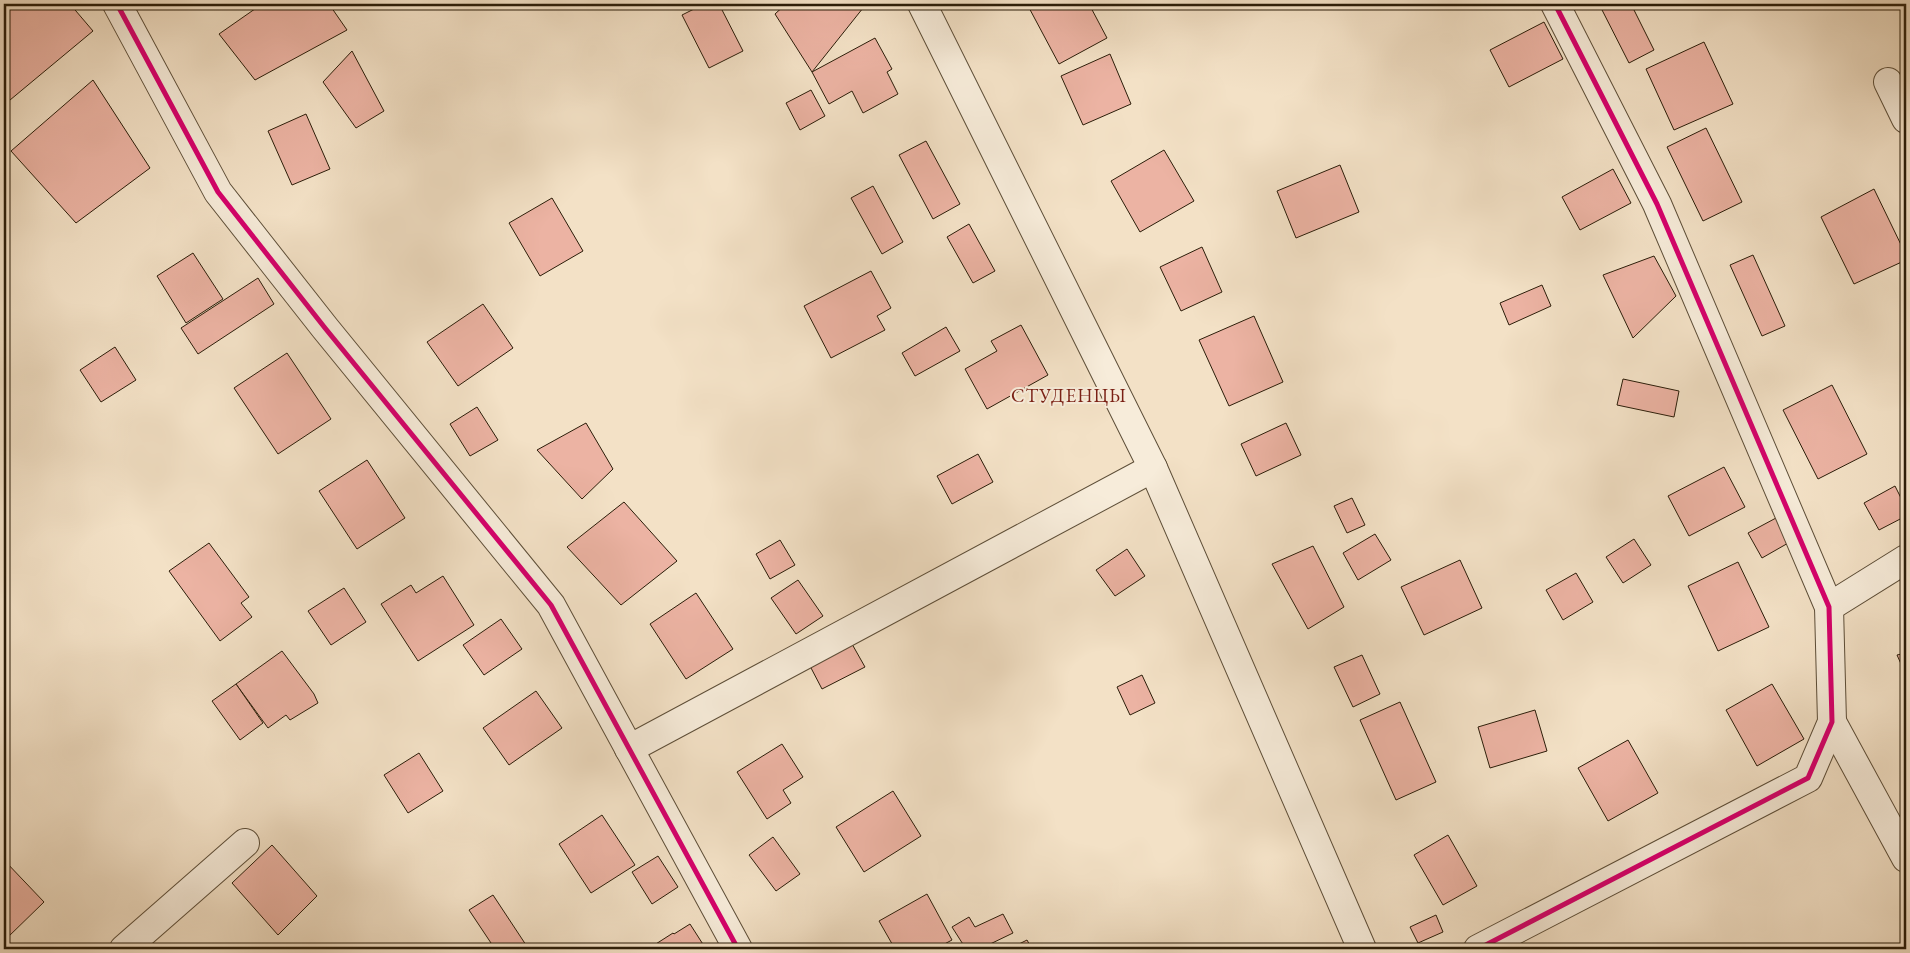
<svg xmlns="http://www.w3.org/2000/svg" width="1910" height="953" viewBox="0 0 1910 953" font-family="'EB Garamond',serif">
  <rect width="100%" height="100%" fill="#f3e1c6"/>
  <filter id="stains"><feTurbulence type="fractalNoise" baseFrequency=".004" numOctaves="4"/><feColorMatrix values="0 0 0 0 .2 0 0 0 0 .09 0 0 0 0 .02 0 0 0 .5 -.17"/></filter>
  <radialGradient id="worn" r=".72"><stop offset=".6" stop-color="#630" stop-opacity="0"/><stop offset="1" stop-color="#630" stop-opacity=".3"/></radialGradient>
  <g fill="#ecb3a3" stroke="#2b1d09">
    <polygon points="4,4 70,4 93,31 4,105"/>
    <polygon points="262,4 329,4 347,30 255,80 219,34"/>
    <polygon points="704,4 719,4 743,51 709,68 682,15"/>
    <polygon points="786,4 861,4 863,8 812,72 775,14"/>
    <polygon points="1027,4 1089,4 1107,38 1059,64"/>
    <polygon points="1599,4 1631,4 1654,50 1629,63"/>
    <polygon points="1544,22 1563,59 1509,87 1490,50"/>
    <polygon points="875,38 892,69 887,72 898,94 863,113 852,91 829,104 812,72"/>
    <polygon points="1704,42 1733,104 1674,130 1646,69"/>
    <polygon points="352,51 384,111 356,128 323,82"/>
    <polygon points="1110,54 1131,104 1083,125 1061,76"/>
    <polygon points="93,80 150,168 76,223 11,151"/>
    <polygon points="811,90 825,116 800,130 786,103"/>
    <polygon points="306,114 330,169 292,185 268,131"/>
    <polygon points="1706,128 1742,202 1703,221 1667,147"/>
    <polygon points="926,141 960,204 933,219 899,155"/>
    <polygon points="1164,150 1194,201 1140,232 1111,181"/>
    <polygon points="1340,165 1359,212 1296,238 1277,191"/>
    <polygon points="1613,169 1631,203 1580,230 1562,197"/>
    <polygon points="873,186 903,242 882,254 851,198"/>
    <polygon points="1874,189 1906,255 1906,260 1854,284 1821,217"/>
    <polygon points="552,198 583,251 540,276 509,223"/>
    <polygon points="969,224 995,271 973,283 947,237"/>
    <polygon points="1202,247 1222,292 1181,311 1160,267"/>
    <polygon points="193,253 223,299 186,323 157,276"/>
    <polygon points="1753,255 1785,326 1762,336 1730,265"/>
    <polygon points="1654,256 1676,296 1633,338 1603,275"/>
    <polygon points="871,271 891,308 877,316 885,330 831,358 804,306"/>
    <polygon points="258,278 274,304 198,354 181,328"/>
    <polygon points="1542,285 1551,306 1509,325 1500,303"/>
    <polygon points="483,304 513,348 458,386 427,342"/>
    <polygon points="1254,316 1283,382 1229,406 1199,340"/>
    <polygon points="1021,325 1048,375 987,409 965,369 997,351 991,341"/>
    <polygon points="946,327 960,351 915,376 902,353"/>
    <polygon points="115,347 136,380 101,402 80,370"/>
    <polygon points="287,353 331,419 278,454 234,388"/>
    <polygon points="1623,379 1679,391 1674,417 1617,405"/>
    <polygon points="1832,385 1867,454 1818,479 1783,410"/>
    <polygon points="477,407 498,440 470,456 450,424"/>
    <polygon points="586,423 613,469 582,499 537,450"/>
    <polygon points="1286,423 1301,455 1256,476 1241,444"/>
    <polygon points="978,454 993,482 952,504 937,476"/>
    <polygon points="367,460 405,518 357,549 319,491"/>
    <polygon points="1724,467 1745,507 1689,536 1668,496"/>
    <polygon points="1895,486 1906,508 1906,516 1879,530 1864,503"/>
    <polygon points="1352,498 1365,525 1347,533 1334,506"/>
    <polygon points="624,502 677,561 621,605 567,547"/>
    <polygon points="1776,518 1790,542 1762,558 1748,533"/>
    <polygon points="1375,534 1391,560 1358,580 1343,553"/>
    <polygon points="1634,539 1651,565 1623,583 1606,557"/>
    <polygon points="780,540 795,565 770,579 756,554"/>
    <polygon points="209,543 249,597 241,603 252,617 220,641 169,571"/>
    <polygon points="1313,546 1344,607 1308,629 1272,564"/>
    <polygon points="1127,549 1145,576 1115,596 1096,570"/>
    <polygon points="1460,560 1482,608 1424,635 1401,587"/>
    <polygon points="1738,562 1769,627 1718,651 1688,586"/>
    <polygon points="1576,573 1593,602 1563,620 1546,590"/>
    <polygon points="443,576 474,625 418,661 381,604 411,585 416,593"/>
    <polygon points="798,580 823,616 796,634 771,598"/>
    <polygon points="344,588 366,622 331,645 308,611"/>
    <polygon points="696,593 733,649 686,679 650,624"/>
    <polygon points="501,619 522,649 484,675 463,645"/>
    <polygon points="852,644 865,667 822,689 810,666"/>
    <polygon points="282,651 314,694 318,703 290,720 286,715 268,728 236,684"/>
    <polygon points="1906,653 1906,675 1897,655"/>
    <polygon points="1362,655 1380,694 1353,707 1334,667"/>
    <polygon points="1142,675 1155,703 1130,715 1117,687"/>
    <polygon points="236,684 263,723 240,740 212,701"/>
    <polygon points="1772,684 1804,739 1757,766 1726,710"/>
    <polygon points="536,691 562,728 509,765 483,728"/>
    <polygon points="1400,702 1436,782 1396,800 1360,720"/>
    <polygon points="1535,710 1547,751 1490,768 1478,727"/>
    <polygon points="1628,740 1658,793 1608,821 1578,768"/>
    <polygon points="782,744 803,777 783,790 791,803 767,819 737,772"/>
    <polygon points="419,753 443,791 408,813 384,775"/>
    <polygon points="893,791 921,836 864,872 836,827"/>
    <polygon points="602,815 635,865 591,893 559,844"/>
    <polygon points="1448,835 1477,886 1443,905 1414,855"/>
    <polygon points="773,837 800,874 776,891 749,855"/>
    <polygon points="272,845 317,896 278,935 232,883"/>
    <polygon points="658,856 678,887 652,904 632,872"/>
    <polygon points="4,860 44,902 7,938 4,935"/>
    <polygon points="927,894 952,940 935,949 895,949 879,921"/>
    <polygon points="493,895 528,948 525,949 495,949 469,910"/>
    <polygon points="1003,914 1013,933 986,946 988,949 966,949 952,927 969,917 975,927"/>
    <polygon points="1436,915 1443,932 1418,943 1410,927"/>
    <polygon points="690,924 706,949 648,949 673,933 674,934"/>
    <polygon points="1027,940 1032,949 1009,949"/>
  </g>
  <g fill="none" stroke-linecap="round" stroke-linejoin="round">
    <defs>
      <g id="minor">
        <polyline points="117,4 218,192 325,328 551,605 738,949"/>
        <polyline points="922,4 1153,468 1362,949"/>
        <polyline points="1888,82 1906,119"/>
        <polyline points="1829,607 1906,559"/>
        <polyline points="1832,722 1906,858"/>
        <polyline points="629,749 1153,468"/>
        <polyline points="124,949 245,843"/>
        <polyline points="1478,949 1808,778 1832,722 1829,607 1657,204 1555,4"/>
      </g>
    </defs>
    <use href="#minor" stroke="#5d4e38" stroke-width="30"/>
    <use href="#minor" stroke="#f7ecda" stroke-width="28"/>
    <defs>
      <g id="cycleway">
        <polyline points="117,4 218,192 325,328 551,605 738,949"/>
        <polyline points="1478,949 1808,778 1832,722 1829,607 1657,204 1555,4"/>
      </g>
    </defs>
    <use href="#cycleway" stroke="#f7ecda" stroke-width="8"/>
    <use href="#cycleway" stroke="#d6006c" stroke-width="5"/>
  </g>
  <g text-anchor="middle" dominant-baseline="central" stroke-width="4" stroke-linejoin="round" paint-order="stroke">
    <g font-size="19" letter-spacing="1" fill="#7a1f14" stroke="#f7ecda">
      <text x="1069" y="395">СТУДЕНЦЫ</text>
    </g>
  </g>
  <rect width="1910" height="953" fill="none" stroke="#f3e1c6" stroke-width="20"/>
  <rect x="5" y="5" width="1900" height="943" fill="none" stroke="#2b1d09" stroke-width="2.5"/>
  <rect x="10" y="10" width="1890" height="933" fill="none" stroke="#2b1d09"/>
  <rect width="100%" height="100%" filter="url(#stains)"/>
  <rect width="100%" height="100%" fill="url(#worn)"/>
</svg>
